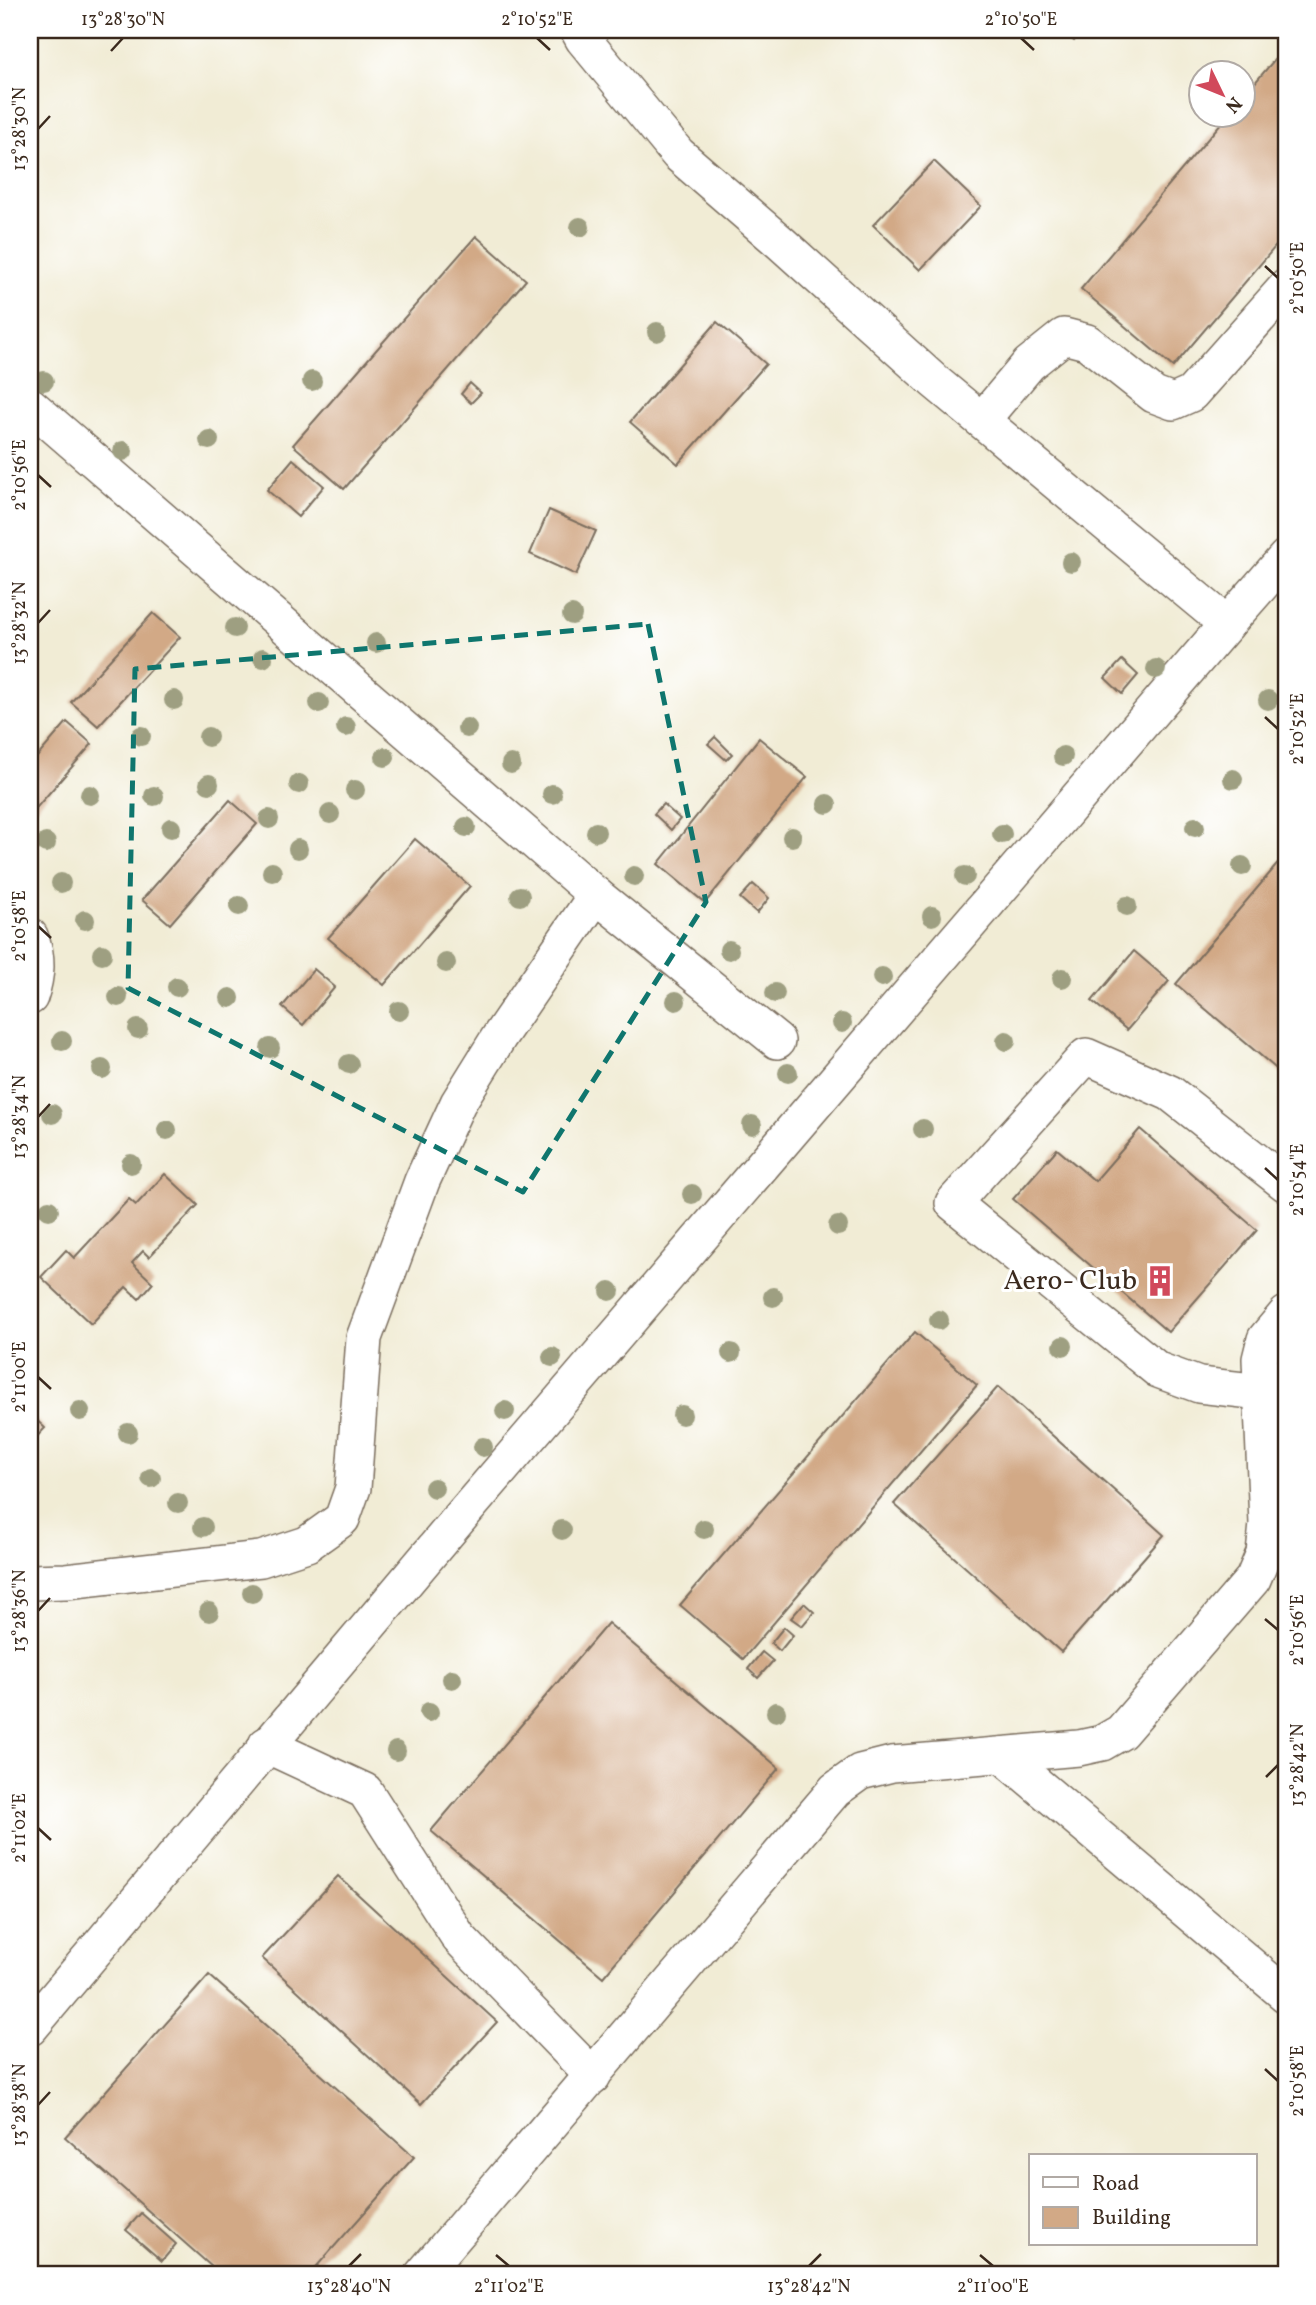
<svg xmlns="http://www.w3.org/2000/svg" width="1316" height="2305" viewBox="0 0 1316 2305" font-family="Vollkorn,serif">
  <rect width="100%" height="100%" fill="#fff"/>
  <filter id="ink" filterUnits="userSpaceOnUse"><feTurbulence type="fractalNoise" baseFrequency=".0143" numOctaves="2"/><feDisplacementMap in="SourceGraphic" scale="14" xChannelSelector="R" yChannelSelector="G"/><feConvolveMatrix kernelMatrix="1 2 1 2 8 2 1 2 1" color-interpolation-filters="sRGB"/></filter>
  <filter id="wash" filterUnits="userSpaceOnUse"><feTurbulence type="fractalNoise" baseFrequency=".00686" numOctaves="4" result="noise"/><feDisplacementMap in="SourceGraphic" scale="28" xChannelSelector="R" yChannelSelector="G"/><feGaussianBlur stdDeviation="1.57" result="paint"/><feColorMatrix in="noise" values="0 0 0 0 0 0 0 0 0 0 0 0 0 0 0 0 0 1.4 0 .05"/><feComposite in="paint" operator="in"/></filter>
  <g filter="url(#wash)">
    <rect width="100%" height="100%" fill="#f1ecd5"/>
    <g id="blocks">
      <g fill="#d2a986">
        <polygon points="1059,30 1083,30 1074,41"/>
        <polygon points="1286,46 1286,234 1173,367 1081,289 1227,116 1242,116 1242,98"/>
        <polygon points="934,161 981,206 920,270 873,225"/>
        <polygon points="476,236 526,280 344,489 293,445"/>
        <polygon points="717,322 766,364 678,464 630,422"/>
        <polygon points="470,383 481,393 471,403 461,394"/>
        <polygon points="293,459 324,486 298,517 267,490"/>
        <polygon points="549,510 596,531 576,575 530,554"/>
        <polygon points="153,613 180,637 98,726 71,702"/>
        <polygon points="1122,660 1138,675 1122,694 1105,678"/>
        <polygon points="67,722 92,744 30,815 30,765"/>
        <polygon points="715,737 732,754 726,760 708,744"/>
        <polygon points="759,738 807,777 705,903 658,864"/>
        <polygon points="230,800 257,824 170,924 142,900"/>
        <polygon points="663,804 680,819 671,830 654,814"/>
        <polygon points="415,839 470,886 384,985 328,938"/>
        <polygon points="1286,854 1286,1077 1176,984"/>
        <polygon points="753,884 769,898 757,913 740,898"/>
        <polygon points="1134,951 1169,981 1127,1030 1092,1001"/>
        <polygon points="314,969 335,987 303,1025 282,1007"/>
        <polygon points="1140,1129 1257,1230 1168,1332 1013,1199 1057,1149 1095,1181"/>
        <polygon points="165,1174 198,1205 149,1257 143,1251 132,1263 153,1283 139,1299 126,1287 91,1324 41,1277 66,1250 74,1258 129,1199 136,1205"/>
        <polygon points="915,1332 977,1385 743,1659 680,1605"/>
        <polygon points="998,1387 1164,1535 1061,1652 894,1504"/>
        <polygon points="30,1414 45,1428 30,1444"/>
        <polygon points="804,1603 814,1612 802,1626 791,1618"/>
        <polygon points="608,1623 779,1768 603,1977 431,1831"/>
        <polygon points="784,1627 793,1635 780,1651 771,1643"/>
        <polygon points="762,1652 773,1661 758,1678 748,1669"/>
        <polygon points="338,1876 497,2022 421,2104 262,1958"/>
        <polygon points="209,1975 414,2157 309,2275 221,2275 65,2137"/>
        <polygon points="141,2213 176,2244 162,2261 126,2230"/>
      </g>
    </g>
  </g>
  <g filter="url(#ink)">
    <use href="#blocks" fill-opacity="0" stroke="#7b6e5e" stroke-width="2"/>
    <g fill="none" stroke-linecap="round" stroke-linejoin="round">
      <defs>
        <g id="minor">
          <polyline points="578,30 583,39 678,154 781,243 934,381 1227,624 1286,557"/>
          <polyline points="30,405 596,895 777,1041"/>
          <polyline points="982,420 1029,364 1064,336 1087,342 1154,395 1173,402 1191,394 1286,287"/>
          <path d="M30,936C39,957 37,976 30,997"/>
          <polyline points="1261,1392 1199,1385 1158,1370 953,1203 1086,1056 1170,1093 1286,1184"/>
          <polyline points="30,1582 66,1581 261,1559 307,1544 342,1519 353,1488 364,1338 422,1181 458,1103 499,1037 596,895"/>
          <polyline points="266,1745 365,1791 459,1938 593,2076"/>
          <polyline points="1002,1755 1286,1995"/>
          <polyline points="30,2028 463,1514 1227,624"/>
          <polyline points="422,2275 835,1790 860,1772 892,1764 1079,1748 1102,1743 1121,1732 1253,1579 1264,1553 1267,1524 1260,1359 1265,1339 1286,1314"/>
        </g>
      </defs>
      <use href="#minor" stroke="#7b6e5e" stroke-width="38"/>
      <use href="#minor" stroke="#fff" stroke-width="35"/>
    </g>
    <g fill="#9e9f81">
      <circle cx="580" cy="227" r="10"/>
      <circle cx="657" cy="332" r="10"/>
      <circle cx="44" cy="381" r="10"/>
      <circle cx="312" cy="381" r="10"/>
      <circle cx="209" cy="440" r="10"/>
      <circle cx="123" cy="451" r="10"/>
      <circle cx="1071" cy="562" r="10"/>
      <circle cx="572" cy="615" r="10"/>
      <circle cx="235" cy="628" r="10"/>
      <circle cx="376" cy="643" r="10"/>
      <circle cx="263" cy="658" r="10"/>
      <circle cx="1156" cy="669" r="10"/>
      <circle cx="174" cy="700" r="10"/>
      <circle cx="1268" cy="700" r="10"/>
      <circle cx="319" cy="703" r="10"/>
      <circle cx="346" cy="727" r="10"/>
      <circle cx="467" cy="728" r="10"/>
      <circle cx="141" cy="736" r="10"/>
      <circle cx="208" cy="737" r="10"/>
      <circle cx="1063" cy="756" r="10"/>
      <circle cx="385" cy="757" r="10"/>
      <circle cx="511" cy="764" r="10"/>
      <circle cx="1233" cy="779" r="10"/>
      <circle cx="209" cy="784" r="10"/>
      <circle cx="299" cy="784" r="10"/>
      <circle cx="355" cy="790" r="10"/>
      <circle cx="552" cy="794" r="10"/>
      <circle cx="90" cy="795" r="10"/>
      <circle cx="154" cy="796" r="10"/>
      <circle cx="827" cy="804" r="10"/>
      <circle cx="330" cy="814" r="10"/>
      <circle cx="269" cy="819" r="10"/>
      <circle cx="466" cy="827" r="10"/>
      <circle cx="1195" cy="827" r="10"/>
      <circle cx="171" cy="828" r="10"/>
      <circle cx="596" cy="832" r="10"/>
      <circle cx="1002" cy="834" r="10"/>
      <circle cx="792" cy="837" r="10"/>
      <circle cx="46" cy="843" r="10"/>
      <circle cx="298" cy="849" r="10"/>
      <circle cx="1242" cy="866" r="10"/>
      <circle cx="272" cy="872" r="10"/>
      <circle cx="634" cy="876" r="10"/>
      <circle cx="965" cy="876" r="10"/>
      <circle cx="61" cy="883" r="10"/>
      <circle cx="520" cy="896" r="10"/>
      <circle cx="239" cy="906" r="10"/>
      <circle cx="1127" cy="906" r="10"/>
      <circle cx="932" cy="916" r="10"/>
      <circle cx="85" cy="920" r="10"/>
      <circle cx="729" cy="950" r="10"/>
      <circle cx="102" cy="954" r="10"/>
      <circle cx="446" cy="963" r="10"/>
      <circle cx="882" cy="977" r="10"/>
      <circle cx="1062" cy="978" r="10"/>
      <circle cx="177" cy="987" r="10"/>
      <circle cx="775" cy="993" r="10"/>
      <circle cx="118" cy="997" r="10"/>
      <circle cx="230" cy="998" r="10"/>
      <circle cx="676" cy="1001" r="10"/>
      <circle cx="399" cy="1011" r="10"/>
      <circle cx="842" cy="1023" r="10"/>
      <circle cx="138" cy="1029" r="10"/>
      <circle cx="62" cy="1041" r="10"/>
      <circle cx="1006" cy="1041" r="10"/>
      <circle cx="270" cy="1048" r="10"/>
      <circle cx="349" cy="1064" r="10"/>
      <circle cx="102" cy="1069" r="10"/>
      <circle cx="788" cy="1073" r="10"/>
      <circle cx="52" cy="1114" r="10"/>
      <circle cx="752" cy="1125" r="10"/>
      <circle cx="923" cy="1129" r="10"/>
      <circle cx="167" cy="1130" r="10"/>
      <circle cx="131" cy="1164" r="10"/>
      <circle cx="692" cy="1194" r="10"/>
      <circle cx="49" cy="1210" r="10"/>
      <circle cx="838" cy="1226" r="10"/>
      <circle cx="610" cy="1291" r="10"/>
      <circle cx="773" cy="1297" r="10"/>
      <circle cx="939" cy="1320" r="10"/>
      <circle cx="1063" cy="1346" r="10"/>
      <circle cx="731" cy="1353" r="10"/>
      <circle cx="552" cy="1357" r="10"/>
      <circle cx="80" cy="1411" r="10"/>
      <circle cx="505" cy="1411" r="10"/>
      <circle cx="682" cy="1415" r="10"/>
      <circle cx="128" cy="1433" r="10"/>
      <circle cx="483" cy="1447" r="10"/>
      <circle cx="151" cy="1478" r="10"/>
      <circle cx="434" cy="1488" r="10"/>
      <circle cx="178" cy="1503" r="10"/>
      <circle cx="203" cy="1527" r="10"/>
      <circle cx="704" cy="1529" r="10"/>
      <circle cx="562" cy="1530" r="10"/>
      <circle cx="252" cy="1593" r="10"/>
      <circle cx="209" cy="1612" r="10"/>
      <circle cx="452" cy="1679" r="10"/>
      <circle cx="429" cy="1712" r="10"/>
      <circle cx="776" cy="1712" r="10"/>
      <circle cx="396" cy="1751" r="10"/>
    </g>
  </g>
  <path fill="none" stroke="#0f766e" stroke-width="5" stroke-dasharray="14 9" stroke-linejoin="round" d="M648,624L706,902L523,1192L128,988L135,669Z"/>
  <path fill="none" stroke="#3b2a1e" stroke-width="2.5" d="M537,38L550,50M1021,38L1034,50M111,51L123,38M38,129L50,116M1265,266L1278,278M38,475L51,487M38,623L50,610M1265,717L1278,729M38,926L51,938M38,1117L50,1104M1265,1168L1278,1180M38,1377L51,1389M38,1611L50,1598M1265,1619L1278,1630M1266,1777L1278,1765M38,1828L51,1840M1265,2069L1278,2081M38,2105L50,2092M496,2255L509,2266M980,2255L993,2266M349,2266L361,2254M809,2266L821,2254"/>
  <defs>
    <symbol id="building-bare" viewBox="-9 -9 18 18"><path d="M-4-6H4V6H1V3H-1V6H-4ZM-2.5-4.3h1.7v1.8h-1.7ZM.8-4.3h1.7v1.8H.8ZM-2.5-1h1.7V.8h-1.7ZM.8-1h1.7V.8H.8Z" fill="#d1495b" stroke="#fff" stroke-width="2.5" paint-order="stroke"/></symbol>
  </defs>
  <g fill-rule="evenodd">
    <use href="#building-bare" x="1138" y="1259" width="44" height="44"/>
  </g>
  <g text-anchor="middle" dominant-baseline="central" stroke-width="6" stroke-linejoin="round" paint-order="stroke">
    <g font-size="28" fill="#3b2a1e" stroke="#fff" text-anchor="end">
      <text x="1137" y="1281">Aero- Club</text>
    </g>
  </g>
  <rect width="1316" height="2305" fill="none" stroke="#fff" stroke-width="77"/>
  <rect x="1029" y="2154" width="228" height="91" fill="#ffffff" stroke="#b1aaa5" stroke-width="2"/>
  <rect x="1043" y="2177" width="35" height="10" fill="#ffffff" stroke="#b1aaa5" stroke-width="2"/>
  <text x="1092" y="2190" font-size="21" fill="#3b2a1e">Road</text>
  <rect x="1043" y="2207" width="35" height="21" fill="#d2a986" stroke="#b1aaa5" stroke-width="2"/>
  <text x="1092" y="2224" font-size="21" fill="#3b2a1e">Building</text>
  <g transform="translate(1222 94) rotate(133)"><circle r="33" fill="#ffffff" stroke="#b1aaa5" stroke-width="2"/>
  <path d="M0-5L12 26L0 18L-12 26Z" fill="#d1495b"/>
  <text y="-10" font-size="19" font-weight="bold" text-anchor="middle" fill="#3b2a1e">N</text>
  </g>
  <rect x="38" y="38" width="1240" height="2228" fill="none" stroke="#3b2a1e" stroke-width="2.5"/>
  <g font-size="18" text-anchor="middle" fill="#3b2a1e">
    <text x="123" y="25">13°28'30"N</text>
    <text x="537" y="25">2°10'52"E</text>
    <text x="1021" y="25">2°10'50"E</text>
    <text transform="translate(19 129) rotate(-90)" y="6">13°28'30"N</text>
    <text transform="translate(1297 278) rotate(-90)" y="6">2°10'50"E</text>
    <text transform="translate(19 475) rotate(-90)" y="6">2°10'56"E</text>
    <text transform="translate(19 623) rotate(-90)" y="6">13°28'32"N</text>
    <text transform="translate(1297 729) rotate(-90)" y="6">2°10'52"E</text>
    <text transform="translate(19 926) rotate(-90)" y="6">2°10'58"E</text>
    <text transform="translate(19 1117) rotate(-90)" y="6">13°28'34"N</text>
    <text transform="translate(1297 1180) rotate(-90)" y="6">2°10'54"E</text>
    <text transform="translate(19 1377) rotate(-90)" y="6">2°11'00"E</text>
    <text transform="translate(19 1611) rotate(-90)" y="6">13°28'36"N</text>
    <text transform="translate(1297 1630) rotate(-90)" y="6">2°10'56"E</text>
    <text transform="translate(1297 1765) rotate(-90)" y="6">13°28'42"N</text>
    <text transform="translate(19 1828) rotate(-90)" y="6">2°11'02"E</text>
    <text transform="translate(1297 2081) rotate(-90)" y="6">2°10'58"E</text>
    <text transform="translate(19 2105) rotate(-90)" y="6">13°28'38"N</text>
    <text x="349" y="2292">13°28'40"N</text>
    <text x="509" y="2292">2°11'02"E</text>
    <text x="809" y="2292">13°28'42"N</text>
    <text x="993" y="2292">2°11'00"E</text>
  </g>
</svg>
